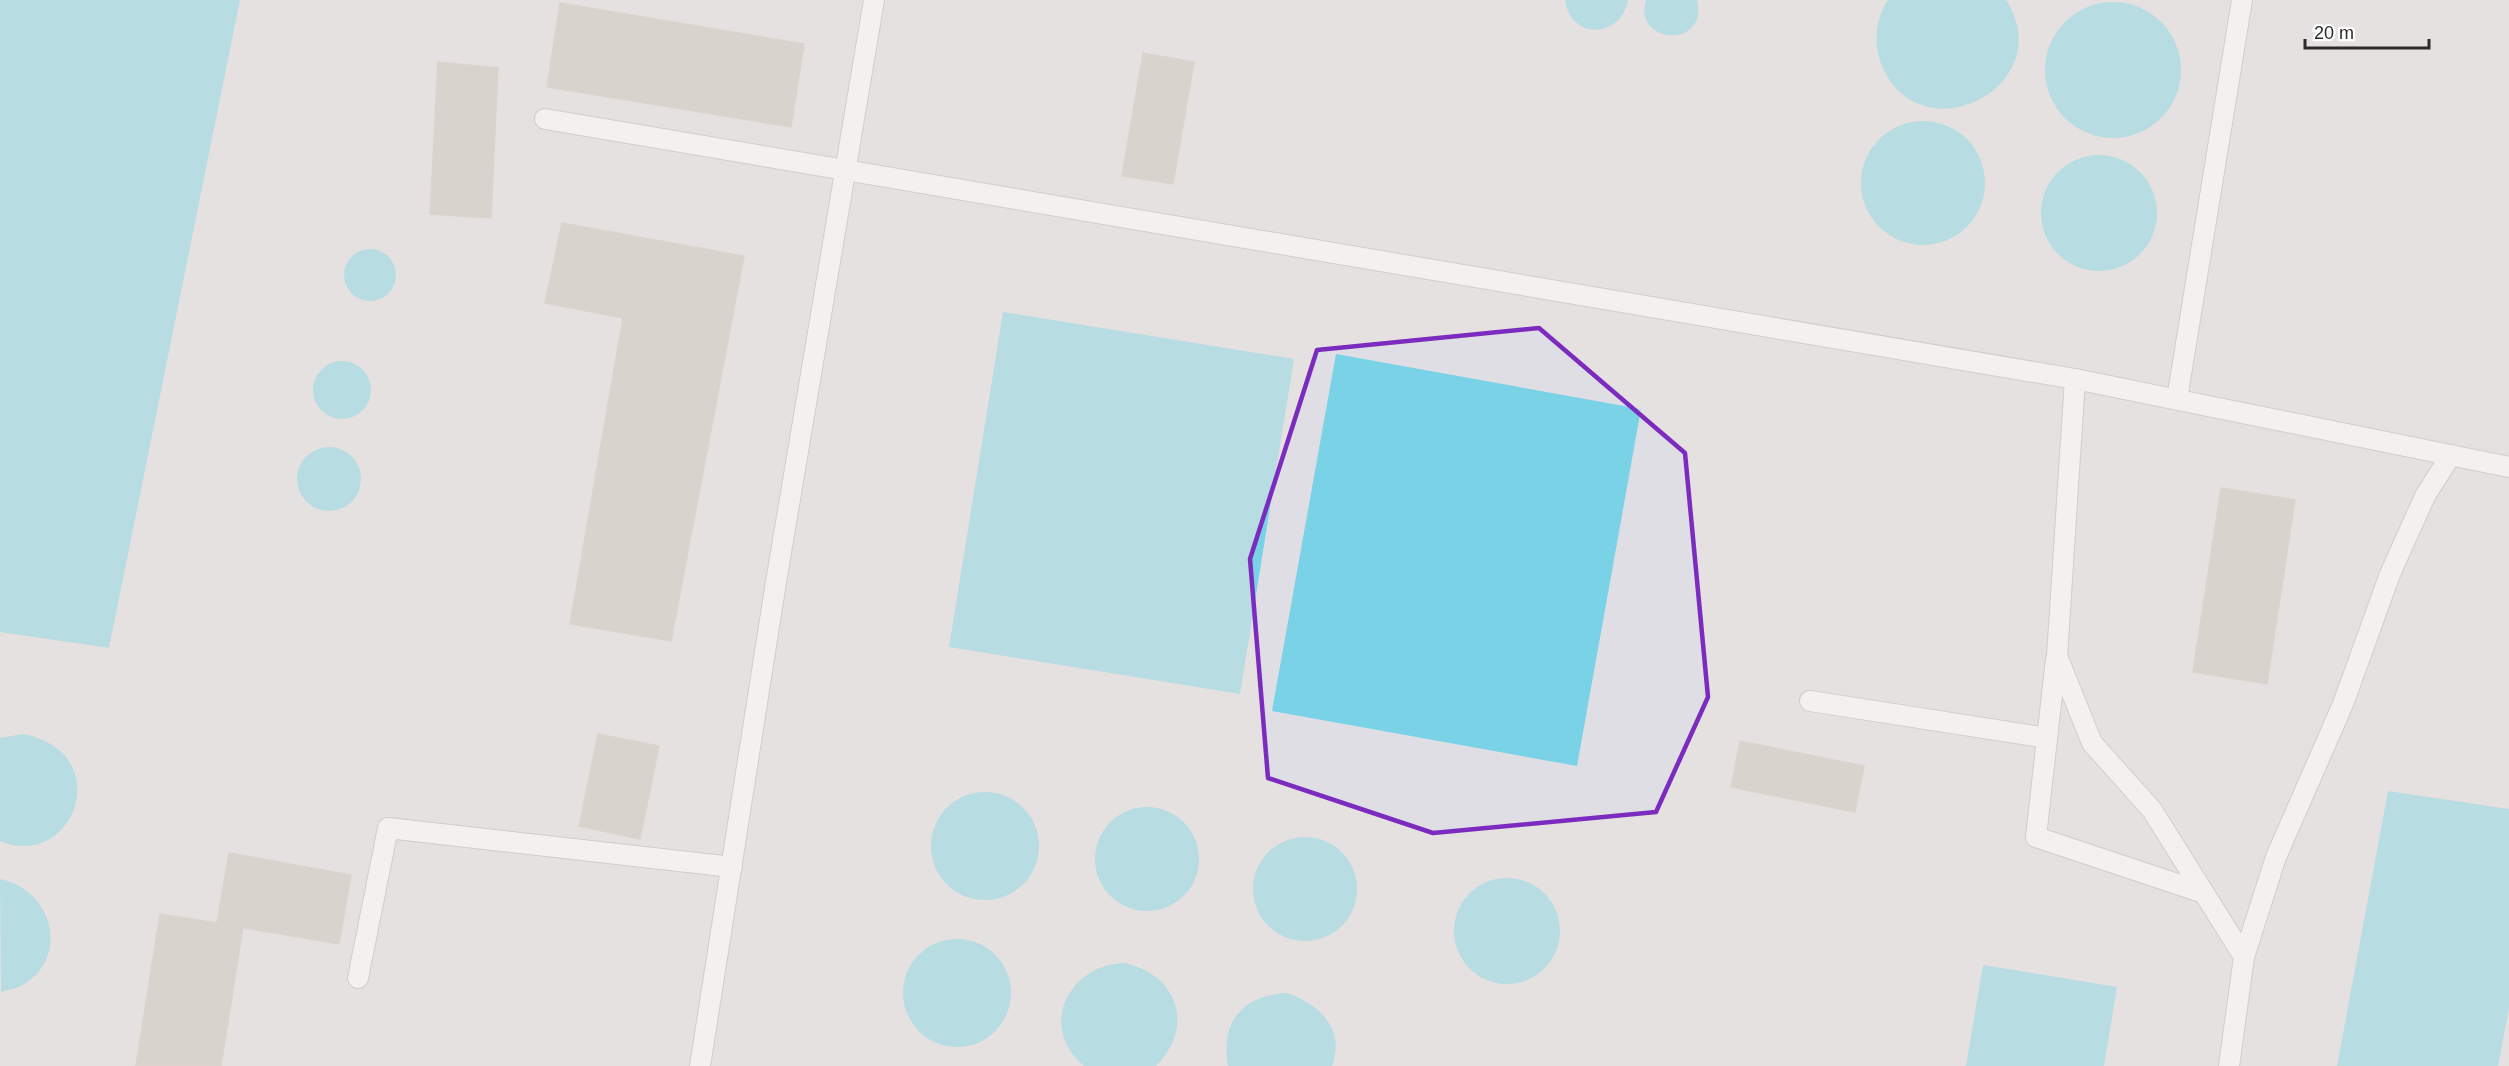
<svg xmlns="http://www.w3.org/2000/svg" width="2509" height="1066" viewBox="0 0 2509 1066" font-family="Helvetica,sans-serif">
  <rect width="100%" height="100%" fill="#ebe4de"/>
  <rect fill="#dfdee4" x="0" y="0" width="2509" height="1066"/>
  <g fill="#79d2e5">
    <polygon points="0,0 240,0 109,648 0,632"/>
    <path d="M1565,0H1628C1621,39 1570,40 1565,0Z"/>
    <path d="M1646,0H1697C1709,50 1632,44 1646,0Z"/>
    <path d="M1888,0H2006C2061,85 1922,158 1882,66C1873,44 1875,20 1888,0Z"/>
    <circle cx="2113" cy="70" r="68"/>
    <circle cx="1923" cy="183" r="62"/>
    <circle cx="2099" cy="213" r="58"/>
    <circle cx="370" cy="275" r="26"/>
    <polygon points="1003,312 1294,359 1240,694 949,647"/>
    <polygon points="1336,354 1641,409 1577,766 1272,711"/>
    <circle cx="342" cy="390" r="29"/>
    <circle cx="329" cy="479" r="32"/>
    <path d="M23,734C119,753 73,872 0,841V738Z"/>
    <polygon points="2388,791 2509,809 2509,1008 2498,1066 2337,1066"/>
    <circle cx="985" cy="846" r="54"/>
    <circle cx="1147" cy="859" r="52"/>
    <circle cx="1305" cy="889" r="52"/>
    <circle cx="1507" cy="931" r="53"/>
    <path d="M0,879C56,891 70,962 19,987C14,989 6,990 1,992Z"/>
    <circle cx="957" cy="993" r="54"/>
    <path d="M1125,963C1178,975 1195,1027 1156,1066H1084C1038,1027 1067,965 1125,963Z"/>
    <polygon points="1983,965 2117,987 2104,1066 1966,1066"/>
    <path d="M1287,993C1319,1004 1346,1029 1332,1066H1228C1220,1021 1243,995 1287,993Z"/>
  </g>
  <g fill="#c4bfb9" stroke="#c7c0b8" stroke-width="1.5">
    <polygon points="560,3 804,44 791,127 547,87"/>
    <polygon points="1143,53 1194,62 1173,184 1122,176"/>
    <polygon points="438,62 498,68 491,218 430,214"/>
    <polygon points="562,223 744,256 671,641 570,624 623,318 545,303"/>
    <polygon points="2221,488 2295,500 2267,684 2193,672"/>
    <polygon points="598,734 659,746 640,839 579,826"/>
    <polygon points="1740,741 1864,766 1855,812 1731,787"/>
    <polygon points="229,853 351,875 339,944 217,923"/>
    <polygon points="160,914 243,927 221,1066 136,1066"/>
  </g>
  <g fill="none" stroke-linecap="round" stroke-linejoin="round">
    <defs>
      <g id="lane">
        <polyline points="545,119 2075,379 2509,467"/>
        <polyline points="2075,379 2057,656 2092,743 2152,810 2244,957 2229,1066"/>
        <polyline points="2177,399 2242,0"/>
        <polyline points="2056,659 2036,837 2204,893"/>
        <polyline points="1810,701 2047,738"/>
        <polyline points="2244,957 2276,857 2343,704 2390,574 2425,496 2451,455"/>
        <polyline points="358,978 388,828 732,867"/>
        <polyline points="700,1066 776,582 874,0"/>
      </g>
    </defs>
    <use href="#lane" stroke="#aeb1ba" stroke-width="22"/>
    <use href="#lane" stroke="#fff" stroke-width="20"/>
  </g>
  <path d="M0 0H2509V1066H0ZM1539,328L1685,453L1708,697L1656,812L1433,833L1268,778L1250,559L1317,350Z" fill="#ebe4de" fill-opacity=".55" fill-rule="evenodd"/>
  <path fill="none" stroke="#7b2cbf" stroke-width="4.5" stroke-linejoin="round" d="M1539,328L1685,453L1708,697L1656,812L1433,833L1268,778L1250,559L1317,350Z"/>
  <path d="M2305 39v9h124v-9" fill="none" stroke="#2b2b2b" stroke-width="3"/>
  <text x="2314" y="39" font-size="18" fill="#2b2b2b" stroke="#ffffff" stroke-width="4.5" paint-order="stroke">20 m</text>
</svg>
